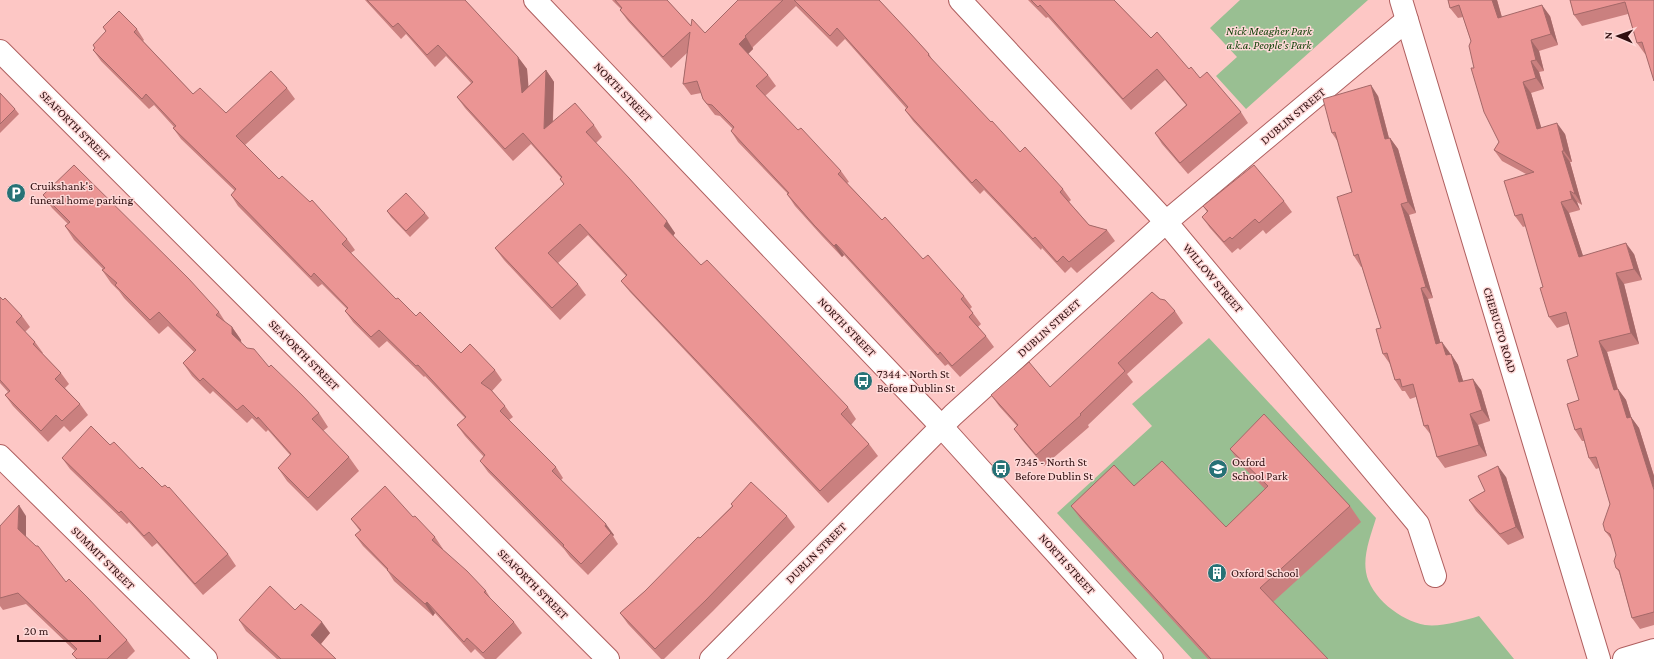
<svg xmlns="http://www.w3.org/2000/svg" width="1654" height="659" viewBox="0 0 1654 659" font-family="'Crimson Pro',serif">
  <rect width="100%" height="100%" fill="#fdc7c5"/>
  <g fill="#99bf92">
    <polygon points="1240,0 1368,0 1246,109 1216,76 1237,57 1210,28"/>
    <path d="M1209,338L1376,518C1371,535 1363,554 1366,572C1370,597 1401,621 1425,625C1441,627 1463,621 1479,616L1514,659H1192L1057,513L1152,426L1132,404Z"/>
  </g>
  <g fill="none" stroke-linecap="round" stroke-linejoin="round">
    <defs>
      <g id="minor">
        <polyline points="960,0 1166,222 1418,524 1435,576"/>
        <polyline points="0,51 608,659"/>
        <polyline points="0,456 206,659"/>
        <polyline points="711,659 953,415 1166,222 1407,20"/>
        <polyline points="1624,659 1654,650"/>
      </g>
      <polyline id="tertiary" points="1401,0 1599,659"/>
      <polyline id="primary" points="535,0 941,426 1152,659"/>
    </defs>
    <use href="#minor" stroke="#af5f5f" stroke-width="24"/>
    <use href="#tertiary" stroke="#af5f5f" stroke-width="24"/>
    <use href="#primary" stroke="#af5f5f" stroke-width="24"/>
    <use href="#minor" stroke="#fff" stroke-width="22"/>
    <use href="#tertiary" stroke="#fff" stroke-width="22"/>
    <use href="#primary" stroke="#fff" stroke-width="22"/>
  </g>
  <g fill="#ca807f">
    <polygon points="365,0 465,0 518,57 527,69 528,87 546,70 554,82 553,121 594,125 602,137 596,143 675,233 673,236 701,265 848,407 856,419 851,425 869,444 878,456 828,503 630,292 621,281 626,276 588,235 558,263 578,284 586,295 560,320 504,260 495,248 564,184 560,179 561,178 531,144 513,161 465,108 457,97 471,83 446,56 435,67 406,34 401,39"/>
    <polygon points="612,0 667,0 691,26 705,33 738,0 879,0 929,54 935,64 1020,152 1063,189 1071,200 1069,202 1089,225 1107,230 1115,241 1077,273 1071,267 1065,273 1042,248 1041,250 984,190 980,194 913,121 905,110 906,108 845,39 837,47 796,6 753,47 753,49 748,54 768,75 776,86 765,96 798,130 841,171 849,182 847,183 882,220 923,259 964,296 972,307 970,309 981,324 978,327 986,336 994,347 960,377 948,364 945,366 844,255 842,257 822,236 795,206 787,194 788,194 738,142 731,131 733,129 720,116 715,115 711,110 703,99 701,93 691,95 683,84 687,53 671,68 628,21 620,10 621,9"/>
    <polygon points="1028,0 1114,0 1151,38 1241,112 1248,123 1188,174 1162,144 1155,133 1186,105 1165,80 1131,110 1048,17 1046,18"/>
    <polygon points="1448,0 1497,0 1502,17 1550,16 1558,45 1539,51 1544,71 1539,72 1544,89 1531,93 1541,128 1565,134 1572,162 1570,162 1582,205 1577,202 1580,210 1569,213 1583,256 1634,254 1642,280 1624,284 1639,344 1607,352 1618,389 1626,400 1631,417 1639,428 1654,476 1654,625 1640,629 1632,618 1619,572 1616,568 1616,555 1612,540 1605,531 1610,504 1599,468 1596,469 1589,458 1584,441 1582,441 1575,430 1579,400 1578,356 1569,324 1557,328 1549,317 1543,287 1526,226 1523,227 1515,216 1526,174 1502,161 1494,150 1499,142 1474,68 1471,41 1463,17 1458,18 1450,8"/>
    <polygon points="1570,0 1654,0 1645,54 1637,43 1628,14 1582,26 1574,15"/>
    <polygon points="103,27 137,29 144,40 143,41 193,94 226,113 287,88 295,99 245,145 279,179 347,239 355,250 351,253 396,299 461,353 495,370 502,380 492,391 505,406 513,417 509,420 556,467 563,478 561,480 614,535 613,536 618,544 588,575 570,557 564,549 488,472 480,461 484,457 465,436 457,425 465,418 425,376 424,377 387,341 379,348 353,322 345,311 347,309 322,284 318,287 238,206 231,195 235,191 181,139 173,128 174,127 154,105 149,109 101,61 93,50 95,48 93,45 106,32"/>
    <polygon points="0,93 15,109 19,114 0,133"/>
    <polygon points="1378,96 1389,138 1390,138 1398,149 1416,213 1409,215 1433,298 1428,299 1440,342 1450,354 1451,354 1458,365 1463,381 1481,390 1490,421 1478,425 1487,456 1445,468 1437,457 1431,435 1424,426 1416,397 1410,399 1405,391 1402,391 1395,380 1390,364 1383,354 1381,328 1362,267 1361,267 1354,256 1352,192 1338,142 1332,133"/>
    <polygon points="43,195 219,312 226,323 232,327 241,340 241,343 247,348 269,367 319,413 328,427 323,431 349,457 359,471 317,511 287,481 278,468 290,455 268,430 266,432 252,418 247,423 213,391 210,394 192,376 183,363 194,352 168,326 159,334 124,298 119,291 111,283 102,270 103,269 74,240 65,226 68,224 52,208"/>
    <polygon points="1284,201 1292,212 1266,234 1263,230 1240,250 1238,248 1232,253 1210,228 1202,217 1207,212 1203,206"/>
    <polygon points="387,211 425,213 429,218 410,237 391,217"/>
    <polygon points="0,297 22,316 30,327 25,332 35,342 43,353 42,353 61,373 69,384 65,388 80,404 88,415 70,432 64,426 48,442 13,406 5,395 8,392 0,383"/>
    <polygon points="1160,299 1175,311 1183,323 1127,374 1133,382 1088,425 1089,427 1044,466 1022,440 1014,429 1017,426 999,406 991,395 1050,387"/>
    <polygon points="110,445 140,469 228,554 236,566 203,595 157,543 152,547 129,522 127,524 70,469 62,458"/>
    <polygon points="1230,449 1350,506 1361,522 1273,602 1328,659 1208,659 1082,521 1071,506 1134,486 1226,527 1265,489 1241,465"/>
    <polygon points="1506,477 1524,538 1508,545 1476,511 1469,500 1485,491"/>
    <polygon points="731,504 787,516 795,527 713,611 664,659 661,659 628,624 620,613 645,591 700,538 732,506"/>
    <polygon points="26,516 26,537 66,582 127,640 135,651 127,659 76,659 72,654 75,651 26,604 3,610 0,606 0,526"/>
    <polygon points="413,517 435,537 443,549 442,549 486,591 491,599 514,622 522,633 496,659 485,659 475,649 471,653 435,613 433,616 394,581 387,570 363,546 355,535 360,531 351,519"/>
    <polygon points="295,610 330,633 321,644 336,659 277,659 246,631 239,620"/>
  </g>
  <g fill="#a46868">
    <polygon points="1492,0 1497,0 1505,29 1498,18"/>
    <polygon points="1542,5 1550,16 1558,45 1551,34"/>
    <polygon points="746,37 753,49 747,55 739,44"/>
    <polygon points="1531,40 1539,51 1544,71 1536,60"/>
    <polygon points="518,57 527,69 530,104 522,93"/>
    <polygon points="1531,61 1539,72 1544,89 1536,78"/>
    <polygon points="546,70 554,82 552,140 544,129"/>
    <polygon points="1523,82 1531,93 1545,140 1537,129"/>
    <polygon points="1371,85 1378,96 1392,150 1385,139"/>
    <polygon points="1557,123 1565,134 1572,162 1564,151"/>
    <polygon points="1390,138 1398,149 1416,213 1408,202"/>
    <polygon points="1562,151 1570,162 1582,205 1575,194"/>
    <polygon points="1570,191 1577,202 1580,210 1572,199"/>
    <polygon points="1561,202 1569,213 1587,268 1579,257"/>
    <polygon points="1401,204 1409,215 1433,298 1426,287"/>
    <polygon points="667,221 675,233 672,238 664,226"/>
    <polygon points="1626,243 1634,254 1642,280 1634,269"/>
    <polygon points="836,244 844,255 842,257 834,246"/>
    <polygon points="1616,273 1624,284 1639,344 1631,333"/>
    <polygon points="1421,288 1428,299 1444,355 1436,344"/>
    <polygon points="232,327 241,340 242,347 232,334"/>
    <polygon points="1599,341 1607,352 1621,401 1614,390"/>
    <polygon points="1442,342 1450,353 1454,366 1446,355"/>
    <polygon points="1451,354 1458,365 1467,393 1459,382"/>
    <polygon points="1473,379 1481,390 1490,421 1482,410"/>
    <polygon points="1618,389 1626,400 1635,429 1627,418"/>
    <polygon points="1470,414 1478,425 1487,456 1479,445"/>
    <polygon points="1631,417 1639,428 1654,476 1654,490"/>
    <polygon points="1498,466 1506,477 1524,538 1516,527"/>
    <polygon points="19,505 26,516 26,540 18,529"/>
    <polygon points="606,524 614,535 613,536 605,526"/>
    <polygon points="427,602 435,613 433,616 425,604"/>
    <polygon points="322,622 330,633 319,646 311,635"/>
  </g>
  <g fill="#eb9594" stroke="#a46868">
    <polygon points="367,0 465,0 518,57 522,93 546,70 544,129 575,103 594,125 586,132 629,178 667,221 664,226 701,265 707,260 823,381 848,407 841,414 869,444 820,491 621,281 627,275 580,224 548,253 578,284 552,308 495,248 564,184 560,179 562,177 523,133 505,149 457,97 473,82 438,45 427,55 398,23 393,27"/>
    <polygon points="615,0 667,0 691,26 692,19 705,33 738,0 783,0 745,36 746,37 739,44 768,75 756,86 798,130 801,128 841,171 838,174 882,220 885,217 923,259 928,255 964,296 961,299 973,313 969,317 986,336 952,366 940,352 938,355 836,244 834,246 814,225 787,194 789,193 731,131 734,127 712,105 707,104 703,99 697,81 683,84 690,32 663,57 620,10 622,8"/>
    <polygon points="794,0 879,0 910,33 929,54 928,55 991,122 992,121 1020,152 1025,147 1063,189 1060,192 1089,225 1107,230 1069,262 1063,256 1057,262 1035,237 1033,239 976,179 972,183 905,110 908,107 837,28 830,36"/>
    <polygon points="1031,0 1114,0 1151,38 1157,32 1189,69 1191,67 1200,78 1207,72 1241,112 1180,163 1155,133 1187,105 1157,69 1123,99 1040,5 1038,7"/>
    <polygon points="1448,0 1492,0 1498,18 1542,5 1551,34 1531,40 1536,60 1531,61 1536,78 1523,82 1537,129 1557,123 1564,151 1562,151 1575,194 1570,191 1572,199 1561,202 1579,257 1626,243 1634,269 1616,273 1631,333 1599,341 1614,390 1618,389 1627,418 1631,417 1654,490 1654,612 1632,618 1619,570 1616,568 1614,561 1616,555 1610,534 1605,531 1603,524 1610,504 1596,457 1589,458 1581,428 1575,430 1567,404 1579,400 1567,360 1578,356 1566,312 1549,317 1540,288 1543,287 1522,214 1515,216 1504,181 1534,172 1494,150 1499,142 1484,112 1471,68 1474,68 1469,46 1471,41 1459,5 1450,8"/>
    <polygon points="1570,0 1654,0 1654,81 1642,42 1637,43 1625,2 1574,15"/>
    <polygon points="119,11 137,29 134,32 193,94 200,88 226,113 271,71 287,88 236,136 279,179 282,176 310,202 312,200 347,239 342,244 396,299 398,298 416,316 420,312 461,353 470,344 495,370 481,383 491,390 505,406 500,411 556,467 552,471 606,524 605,526 611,533 581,564 563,546 564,545 480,461 485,455 457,425 466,417 418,365 416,366 379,330 371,337 345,311 348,308 314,273 311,277 231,195 236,189 173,128 176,126 146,94 142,99 93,50 95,48 93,45 106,31 103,27"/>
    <polygon points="1371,85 1385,139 1390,138 1408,202 1401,204 1426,287 1421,288 1436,344 1442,342 1446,355 1451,354 1459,382 1473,379 1482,410 1470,414 1479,445 1437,457 1428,425 1424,426 1413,384 1402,387 1400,379 1395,380 1387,353 1383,354 1376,329 1381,328 1358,254 1354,256 1337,197 1352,192 1335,132 1332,133 1323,99"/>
    <polygon points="0,93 15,109 0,124"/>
    <polygon points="74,165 189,279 219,312 216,315 232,327 232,334 247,348 254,349 269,367 271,365 302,395 319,413 312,419 349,457 308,498 278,468 291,454 258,417 257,419 243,405 237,410 203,378 200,381 183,363 196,350 159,312 150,320 115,285 117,283 102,270 105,268 65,226 70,222 43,195"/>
    <polygon points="1254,165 1284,201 1259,223 1255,219 1232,239 1230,237 1224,242 1202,217 1208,211 1203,206"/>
    <polygon points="406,193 425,213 406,231 387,211"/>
    <polygon points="1152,292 1160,299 1165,300 1175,311 1118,363 1125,371 1080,414 1081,415 1036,455 1014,429 1018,425 991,395 1029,362 1050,387"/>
    <polygon points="0,297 3,300 5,298 22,316 16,322 35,342 33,344 61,373 55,379 80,404 62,421 56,415 41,431 5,395 10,391 0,380"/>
    <polygon points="1264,414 1350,506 1260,588 1328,659 1211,659 1071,506 1114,465 1134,486 1162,461 1226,527 1268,486 1230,449"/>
    <polygon points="91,426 110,445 114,442 140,469 142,467 162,487 165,485 168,488 169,487 228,554 195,584 149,532 144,536 121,511 119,513 62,458"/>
    <polygon points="1498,466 1516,527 1500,534 1469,500 1485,491 1478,476"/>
    <polygon points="751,482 787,516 706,600 655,649 620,613 645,591 698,537 700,538 733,506 731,504"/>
    <polygon points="385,486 413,517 415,516 435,537 432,540 467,571 486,591 484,592 514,622 483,653 467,638 464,642 427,602 425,604 387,570 388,569 355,535 361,530 351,519"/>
    <polygon points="19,505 18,529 36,546 38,546 66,582 69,579 88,598 127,640 107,659 77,659 72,654 77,649 18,593 0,598 0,526"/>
    <polygon points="270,586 295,610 301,604 322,622 311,635 336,659 281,659 239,620"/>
  </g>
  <defs>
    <symbol id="parking-disc" viewBox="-11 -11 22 22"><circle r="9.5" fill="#277276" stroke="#fed9d8"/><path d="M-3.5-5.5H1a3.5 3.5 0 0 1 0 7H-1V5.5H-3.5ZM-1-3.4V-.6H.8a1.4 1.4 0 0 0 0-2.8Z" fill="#fff"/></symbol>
    <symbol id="bus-disc" viewBox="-11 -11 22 22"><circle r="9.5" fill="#277276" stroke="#fed9d8"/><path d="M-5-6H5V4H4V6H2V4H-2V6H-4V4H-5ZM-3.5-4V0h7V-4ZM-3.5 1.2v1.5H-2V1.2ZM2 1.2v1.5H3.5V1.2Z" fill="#fff"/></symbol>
    <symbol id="school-disc" viewBox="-11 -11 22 22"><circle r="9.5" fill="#277276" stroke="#fed9d8"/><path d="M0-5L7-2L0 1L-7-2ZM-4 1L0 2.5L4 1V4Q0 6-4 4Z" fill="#fff"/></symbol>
    <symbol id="building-disc" viewBox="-11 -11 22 22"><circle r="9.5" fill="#277276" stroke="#fed9d8"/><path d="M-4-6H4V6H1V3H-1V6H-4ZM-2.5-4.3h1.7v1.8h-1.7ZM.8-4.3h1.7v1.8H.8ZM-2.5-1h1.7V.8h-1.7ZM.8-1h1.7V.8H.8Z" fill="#fff"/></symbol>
  </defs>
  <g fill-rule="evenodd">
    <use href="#parking-disc" x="5" y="182" width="22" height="22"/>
    <use href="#bus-disc" x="852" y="370" width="22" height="22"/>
    <use href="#bus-disc" x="990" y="458" width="22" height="22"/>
    <use href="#school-disc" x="1207" y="458" width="22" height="22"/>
    <use href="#building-disc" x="1206" y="562" width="22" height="22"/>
  </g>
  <g text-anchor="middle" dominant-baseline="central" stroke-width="3" stroke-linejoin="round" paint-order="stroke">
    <g font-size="12" font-style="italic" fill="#0e3f05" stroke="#fed9d8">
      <text x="1269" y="31">Nick Meagher Park<tspan x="1269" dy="14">a.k.a. People's Park</tspan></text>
    </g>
    <g font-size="12" fill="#2f0f10" stroke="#fed9d8">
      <text transform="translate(623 92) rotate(46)">NORTH STREET</text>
      <text transform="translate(1293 116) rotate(-40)">DUBLIN STREET</text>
      <text transform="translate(75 126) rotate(45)">SEAFORTH STREET</text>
      <text transform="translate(1213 278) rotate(50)">WILLOW STREET</text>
      <text transform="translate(847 327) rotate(46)">NORTH STREET</text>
      <text transform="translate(1049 328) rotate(-42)">DUBLIN STREET</text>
      <text transform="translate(1500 330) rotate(73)">CHEBUCTO ROAD</text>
      <text transform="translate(304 355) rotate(45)">SEAFORTH STREET</text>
      <text transform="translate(816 553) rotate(-45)">DUBLIN STREET</text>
      <text transform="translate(103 558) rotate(45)">SUMMIT STREET</text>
      <text transform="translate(1067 564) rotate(48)">NORTH STREET</text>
      <text transform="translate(533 584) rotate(45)">SEAFORTH STREET</text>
    </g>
    <g font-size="12" fill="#2f0f10" stroke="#fed9d8" text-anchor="start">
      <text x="30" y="186">Cruikshank's<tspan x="30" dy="14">funeral home parking</tspan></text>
      <text x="877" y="374">7344 - North St<tspan x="877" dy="14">Before Dublin St</tspan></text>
      <text x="1015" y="462">7345 - North St<tspan x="1015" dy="14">Before Dublin St</tspan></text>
      <text x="1232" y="462">Oxford<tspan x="1232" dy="14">School Park</tspan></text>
      <text x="1231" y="573">Oxford School</text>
    </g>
  </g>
  <g transform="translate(1618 36) rotate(272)" stroke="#fed9d8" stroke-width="3" paint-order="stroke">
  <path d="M0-3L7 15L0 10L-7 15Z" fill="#2f0f10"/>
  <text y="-6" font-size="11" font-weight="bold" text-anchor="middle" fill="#2f0f10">N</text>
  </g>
  <path d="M18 635v6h82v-6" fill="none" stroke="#2f0f10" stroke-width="2"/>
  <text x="24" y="635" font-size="12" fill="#2f0f10" stroke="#fed9d8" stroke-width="3" paint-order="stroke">20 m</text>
</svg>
